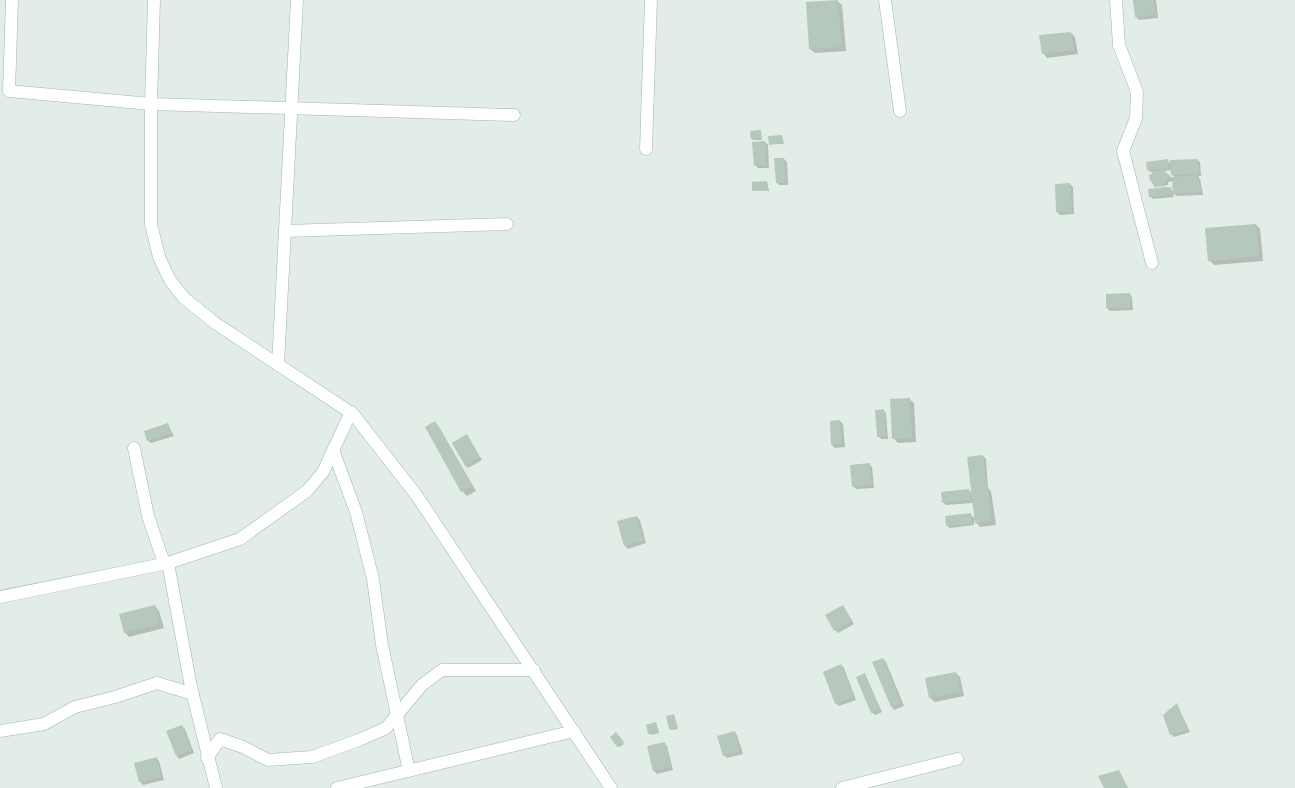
<svg xmlns="http://www.w3.org/2000/svg" width="1295" height="788" viewBox="0 0 1295 788" font-family="'Alegreya Sans',sans-serif">
  <rect width="100%" height="100%" fill="#e1ede6"/>
  <g fill="#0003" fill-rule="evenodd">
    <polygon points="1134,0 1156,0 1158,18 1139,20 1136,17"/>
    <polygon points="837,1 842,5 846,51 815,53 810,49 807,3"/>
    <polygon points="1071,33 1075,37 1078,54 1047,58 1043,53"/>
    <polygon points="761,131 762,140 753,140 752,139"/>
    <polygon points="782,136 784,144 770,144"/>
    <polygon points="765,142 768,145 769,168 758,168 755,165"/>
    <polygon points="775,159 784,159 787,162 788,185 779,185 777,182"/>
    <path d="M1167,160L1172,165L1197,160L1200,162L1201,176H1198L1200,179L1203,195L1177,196L1173,193L1174,197L1153,199L1150,196L1157,189L1156,188L1168,187L1174,192V181L1168,182V185L1156,186V188L1151,181L1153,173L1148,170L1147,163ZM1172,170V175L1176,178H1172L1164,171Z"/>
    <polygon points="767,182 769,191 753,190"/>
    <polygon points="1070,184 1073,187 1074,214 1060,215 1057,212"/>
    <polygon points="1256,225 1260,229 1263,261 1214,265 1209,260"/>
    <polygon points="1130,294 1132,297 1133,310 1110,311 1107,308"/>
    <polygon points="909,399 914,403 916,442 898,443 893,438"/>
    <polygon points="883,410 886,413 888,439 881,439 878,436"/>
    <polygon points="840,421 843,424 845,447 835,448 832,445"/>
    <polygon points="435,422 439,427 476,491 467,496 462,491"/>
    <polygon points="168,425 174,436 151,443 148,441"/>
    <polygon points="467,436 482,460 468,468 465,465"/>
    <polygon points="983,456 986,459 988,488 991,491 996,525 980,527 974,520 974,525 950,528 947,526 970,514 975,519 973,503 946,505 943,502 969,490 972,494"/>
    <polygon points="869,464 872,467 874,488 856,489 853,486"/>
    <polygon points="637,517 640,520 646,543 628,549 625,546"/>
    <polygon points="155,606 159,611 164,628 129,637 125,632"/>
    <polygon points="843,606 854,624 838,633 835,630"/>
    <polygon points="883,659 886,662 904,706 894,710 892,707"/>
    <polygon points="841,665 844,668 856,700 839,706 836,703"/>
    <polygon points="956,673 960,677 964,696 935,702 930,698 926,679"/>
    <polygon points="865,675 882,712 875,715 872,712"/>
    <polygon points="1177,705 1190,732 1174,737 1171,734"/>
    <polygon points="674,715 678,729 671,730 667,717"/>
    <polygon points="656,723 659,733 651,735 647,725"/>
    <polygon points="182,726 185,729 194,753 179,759 177,756"/>
    <polygon points="734,732 737,735 743,754 727,758 724,755"/>
    <polygon points="616,733 624,744 619,747 611,737"/>
    <polygon points="664,743 667,746 673,770 657,774 654,771"/>
    <polygon points="156,758 159,761 164,780 143,785 140,782"/>
    <polygon points="1119,771 1128,788 1105,788"/>
  </g>
  <g fill="#b6c8be">
    <polygon points="838,0 842,47 809,49 806,2"/>
    <polygon points="1133,0 1154,0 1156,15 1135,17"/>
    <polygon points="1071,32 1074,50 1042,54 1039,35"/>
    <polygon points="761,130 761,139 751,139 750,131"/>
    <polygon points="782,135 783,143 769,145 768,136"/>
    <polygon points="765,141 766,165 754,166 752,142"/>
    <polygon points="774,158 784,158 786,182 776,183"/>
    <polygon points="1168,159 1169,168 1147,170 1146,162"/>
    <polygon points="1198,159 1199,174 1171,175 1170,160"/>
    <polygon points="1164,170 1165,175 1169,174 1170,179 1165,179 1166,186 1154,187 1153,181 1150,181 1149,175 1152,174 1152,171"/>
    <polygon points="1197,175 1201,192 1173,194 1172,177"/>
    <polygon points="767,181 768,190 752,191 752,182"/>
    <polygon points="1070,183 1072,212 1056,212 1055,184"/>
    <polygon points="1171,187 1172,194 1149,197 1148,189"/>
    <polygon points="1256,224 1259,256 1208,261 1205,228"/>
    <polygon points="1130,293 1130,308 1106,308 1106,294"/>
    <polygon points="910,398 912,438 892,439 890,399"/>
    <polygon points="884,409 886,436 877,437 875,410"/>
    <polygon points="840,420 842,445 831,445 830,421"/>
    <polygon points="435,421 472,486 461,492 425,427"/>
    <polygon points="168,423 172,433 147,441 144,431"/>
    <polygon points="467,434 480,457 465,466 452,443"/>
    <polygon points="983,455 992,521 975,523 967,457"/>
    <polygon points="870,463 872,485 852,487 850,465"/>
    <polygon points="969,489 970,500 942,503 941,492"/>
    <polygon points="971,513 972,523 946,526 945,516"/>
    <polygon points="637,516 644,541 624,546 617,521"/>
    <polygon points="155,605 160,624 124,633 119,614"/>
    <polygon points="843,605 852,621 834,631 825,615"/>
    <polygon points="883,658 901,703 891,707 872,662"/>
    <polygon points="841,664 854,697 835,704 823,672"/>
    <polygon points="956,672 961,692 929,698 925,678"/>
    <polygon points="865,673 880,709 871,713 856,677"/>
    <polygon points="1177,703 1188,730 1170,735 1163,715"/>
    <polygon points="674,714 677,728 669,729 666,716"/>
    <polygon points="656,722 659,732 648,734 646,725"/>
    <polygon points="182,725 192,750 176,756 166,731"/>
    <polygon points="735,731 740,751 723,756 717,736"/>
    <polygon points="616,732 624,742 617,747 610,737"/>
    <polygon points="665,742 671,767 653,771 647,746"/>
    <polygon points="157,757 161,777 139,782 134,763"/>
    <polygon points="1119,770 1128,788 1104,788 1098,776"/>
  </g>
  <g fill="none" stroke-linecap="round" stroke-linejoin="round">
    <defs>
      <g id="minor">
        <polyline points="12,0 9,91 151,104 514,115"/>
        <polyline points="885,0 900,111"/>
        <polyline points="1116,0 1119,45 1137,92 1136,118 1123,151 1152,263"/>
        <polyline points="646,149 651,0"/>
        <polyline points="285,231 507,224"/>
        <polyline points="278,365 297,0"/>
        <polyline points="134,448 148,516 164,563"/>
        <polyline points="333,450 356,512 373,579 382,645 409,771"/>
        <polyline points="168,563 191,687 216,788"/>
        <polyline points="0,597 168,563 240,539 307,491 323,472 351,412"/>
        <polyline points="0,731 44,724 75,707 115,697 157,683 193,694"/>
        <polyline points="207,758 220,739 243,747 268,760 312,757 359,740 386,728 422,685 442,670 534,670"/>
        <polyline points="337,788 574,731"/>
        <polyline points="842,788 957,759"/>
      </g>
      <polyline id="tertiary" points="154,0 151,104 151,224 159,257 170,280 184,298 215,323 353,414 417,496 611,788"/>
    </defs>
    <use href="#minor" stroke="#a3b5ac" stroke-width="13"/>
    <use href="#tertiary" stroke="#a3b5ac" stroke-width="13"/>
    <use href="#minor" stroke="#fff" stroke-width="12"/>
    <use href="#tertiary" stroke="#fff" stroke-width="12"/>
  </g>
</svg>
